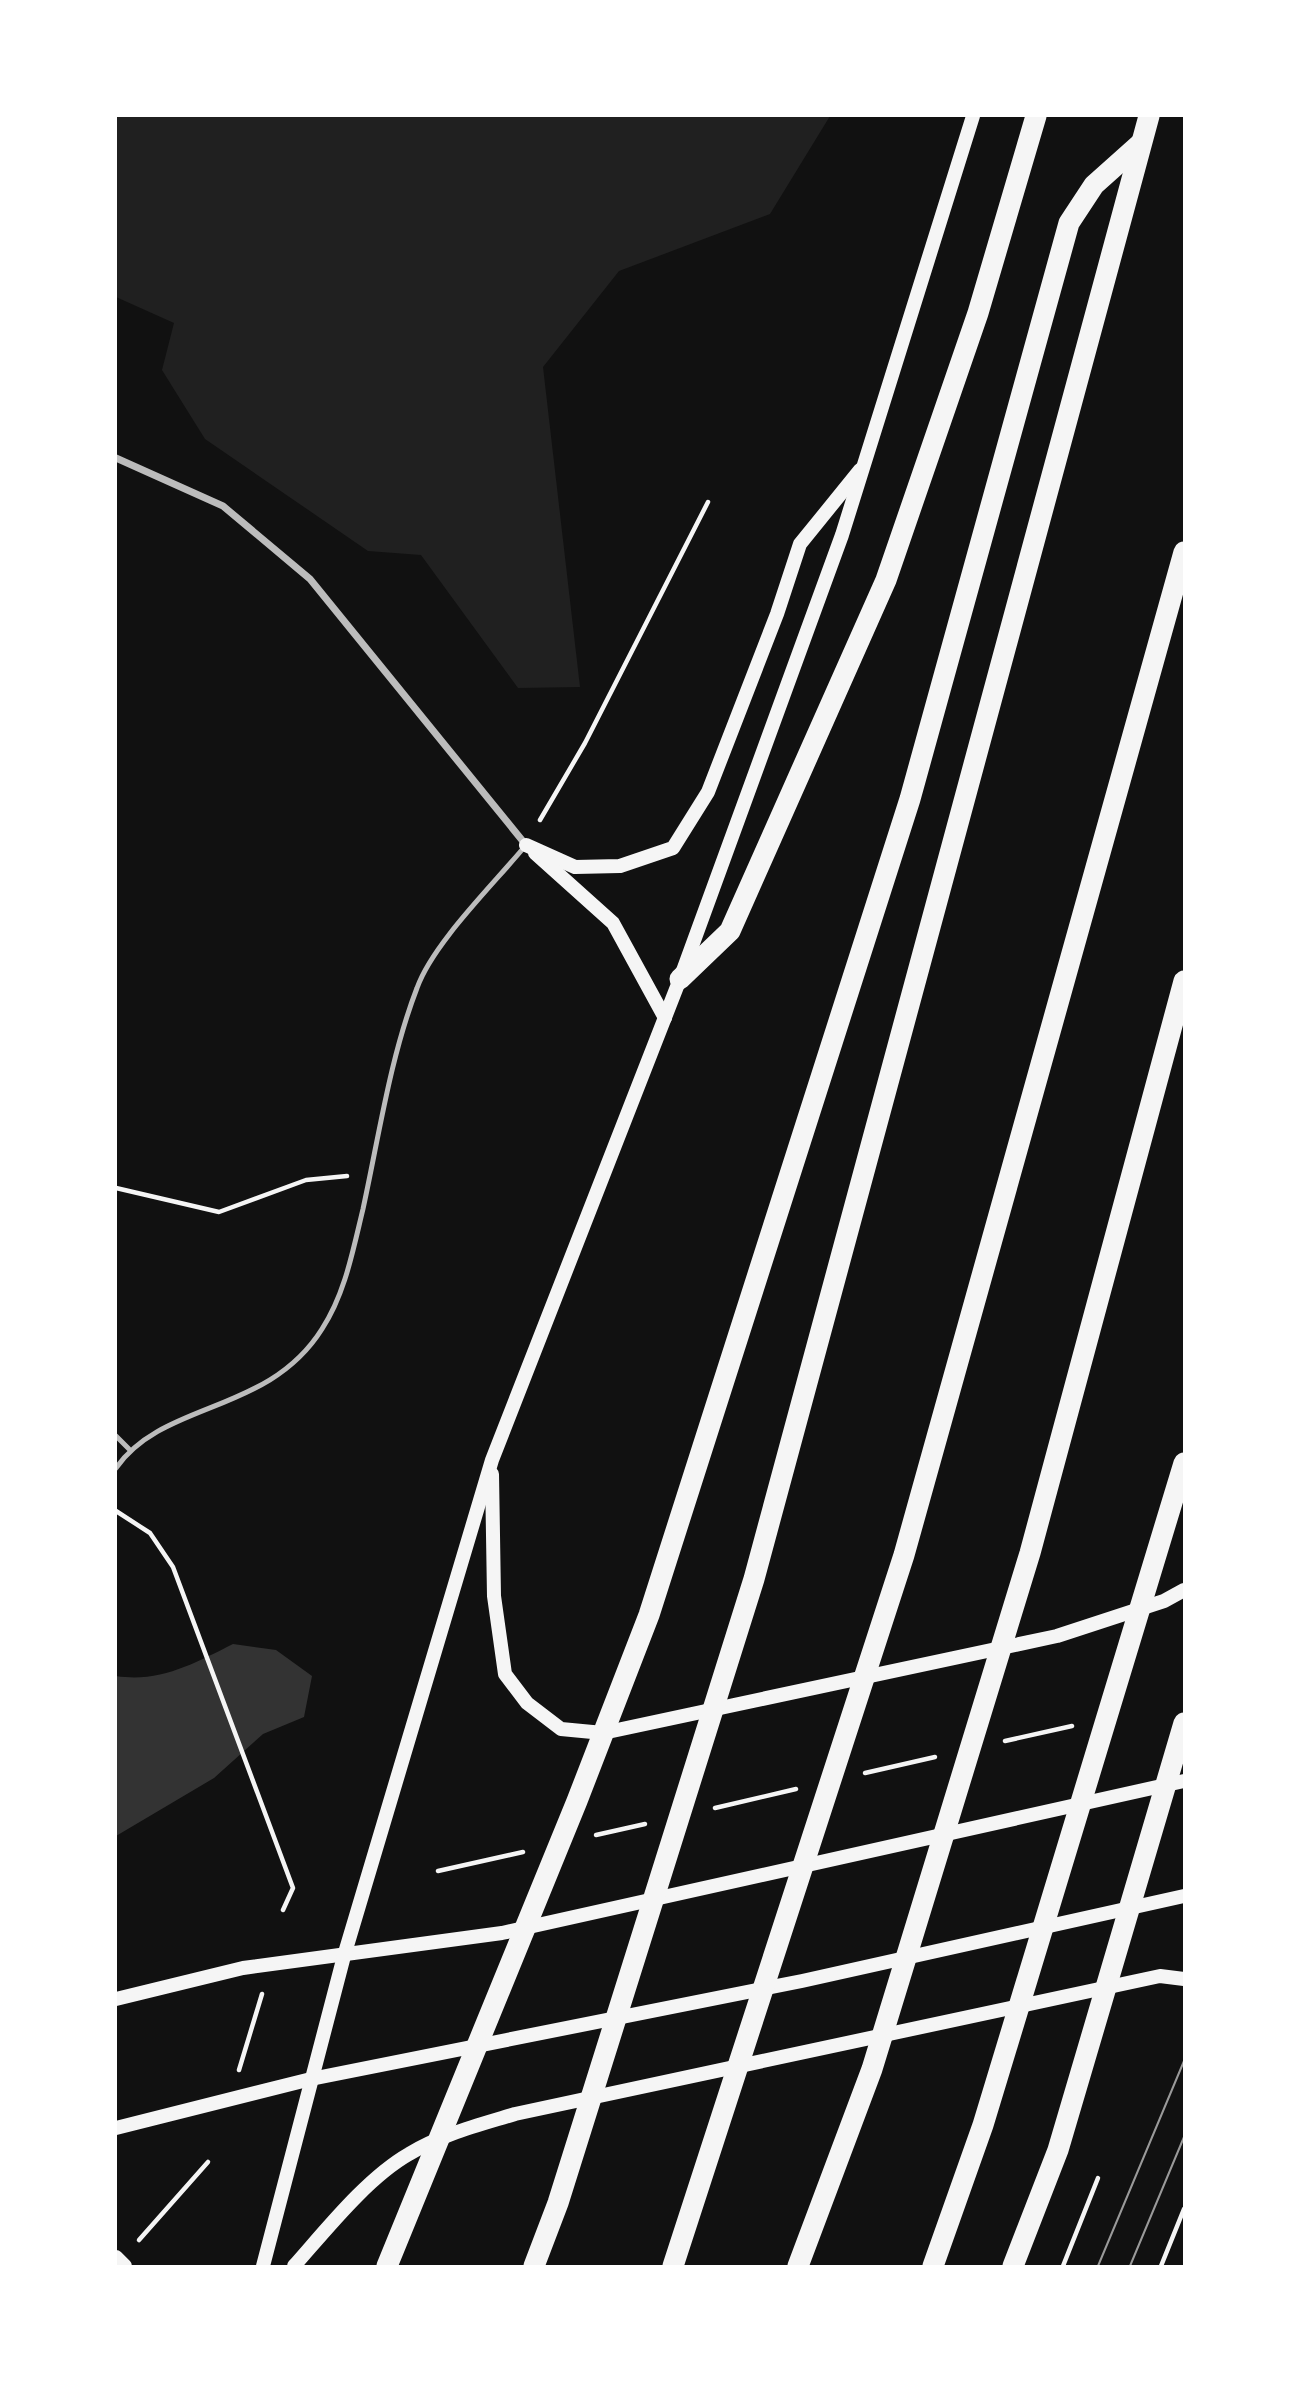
<svg xmlns="http://www.w3.org/2000/svg" width="1300" height="2382" viewBox="0 0 1300 2382" font-family="Rubik,sans-serif">
  <rect width="100%" height="100%" fill="#111"/>
  <polygon fill="#202020" points="116,116 830,116 770,214 619,271 543,367 580,687 518,688 421,555 368,551 205,439 162,370 174,323 116,297"/>
  <path fill="#333" d="M233,1644L276,1650L312,1676L304,1717L263,1734L214,1778L116,1836V1676C160,1683 195,1663 233,1644Z"/>
  <g fill="none" stroke-linecap="round" stroke-linejoin="round">
    <g stroke="#f5f5f5" stroke-width="4.5">
      <polyline points="540,820 585,743 708,502"/>
      <polyline points="116,1188 219,1212 306,1180 347,1176"/>
      <polyline points="116,1511 150,1533 173,1567 293,1888 283,1910"/>
      <polyline points="1005,1741 1072,1726"/>
      <polyline points="865,1773 935,1757"/>
      <polyline points="715,1808 796,1789"/>
      <polyline points="596,1835 645,1824"/>
      <polyline points="438,1871 523,1852"/>
      <polyline points="239,2070 262,1994"/>
      <polyline points="139,2240 208,2162"/>
      <polyline points="1063,2266 1098,2178"/>
      <polyline points="1161,2266 1184,2209"/>
    </g>
    <g stroke="#bcbcbc" stroke-width="5">
      <polyline points="116,1436 129,1449"/>
      <path d="M116,1468C164,1400 268,1415 322,1329C345,1294 353,1250 363,1209C379,1136 390,1058 417,988C433,943 494,884 526,845"/>
    </g>
    <polyline stroke="#bcbcbc" stroke-width="7" points="116,458 223,506 310,579 526,845"/>
    <g stroke="#f5f5f5" stroke-width="14">
      <polyline points="526,845 575,867 620,866 673,848 708,792 777,614 800,544 860,470"/>
      <polyline points="535,853 613,923 665,1018"/>
      <polyline points="492,1474 494,1596 505,1674 527,1703 561,1729 603,1733 1057,1636 1164,1601 1184,1590"/>
      <polyline points="116,1999 243,1968 502,1933 1184,1781"/>
      <polyline points="116,2128 311,2079 802,1981 1184,1896"/>
      <polyline points="116,2257 125,2266"/>
      <polyline points="263,2266 344,1956 492,1460 680,979 842,535 973,116"/>
      <path d="M294,2266C326,2230 367,2178 409,2154C442,2134 479,2125 515,2114L1160,1976L1184,1979"/>
    </g>
    <g stroke="#f5f5f5" stroke-width="21">
      <polyline points="680,979 730,931 886,580 978,313 1036,116"/>
      <polyline points="387,2266 577,1801 649,1615 910,799 1069,223 1094,185 1141,143"/>
      <polyline points="534,2266 558,2203 754,1579 1149,116"/>
      <polyline points="673,2266 904,1555 1184,552"/>
      <polyline points="798,2266 872,2069 1030,1553 1184,981"/>
      <polyline points="933,2266 983,2125 1184,1463"/>
      <polyline points="1013,2266 1058,2150 1184,1723"/>
    </g>
    <g stroke="#9a9a9a" stroke-width="2">
      <polyline points="1098,2266 1184,2061"/>
      <polyline points="1130,2266 1184,2137"/>
    </g>
  </g>
  <rect width="1300" height="2382" fill="none" stroke="#ffffff" stroke-width="234"/>
</svg>
